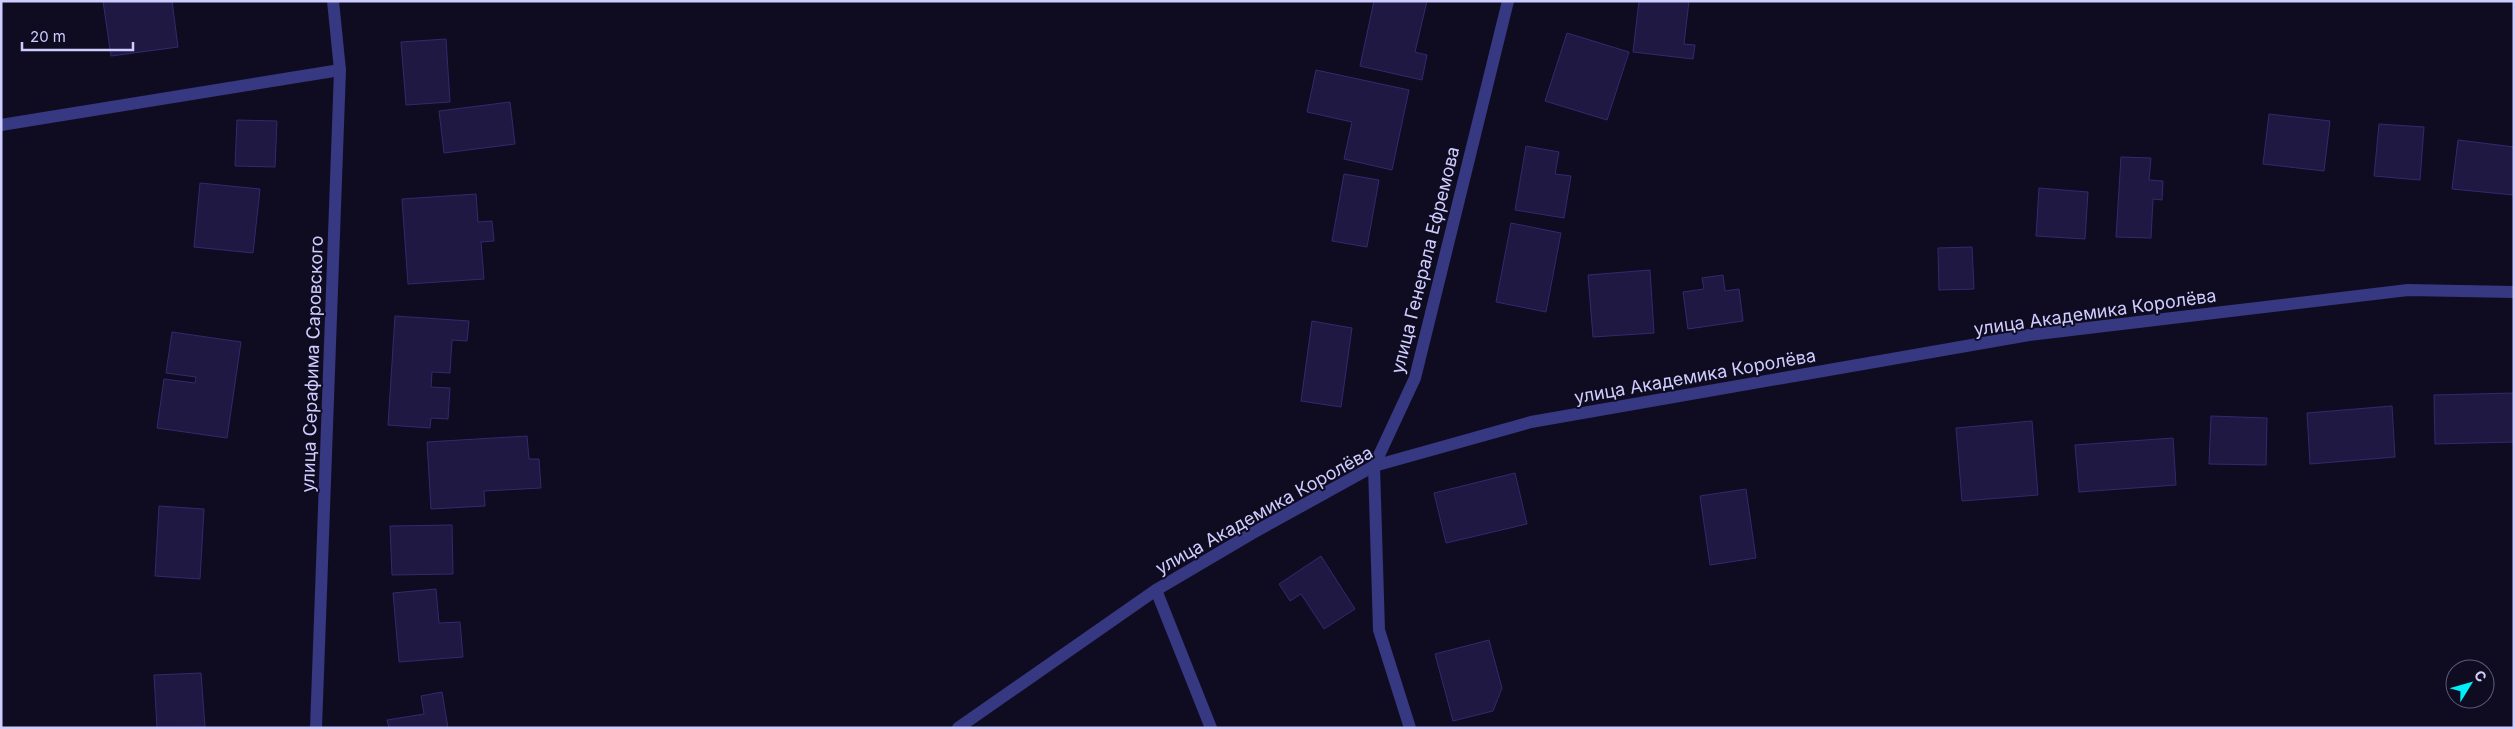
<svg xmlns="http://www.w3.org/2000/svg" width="2515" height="729" viewBox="0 0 2515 729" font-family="Inter,sans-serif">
  <rect width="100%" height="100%" fill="#0f0c21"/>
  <g fill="#1e1843" stroke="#33296f">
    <polygon points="103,1 172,1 178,47 111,56"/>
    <polygon points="1374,1 1427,1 1415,52 1427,55 1422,80 1360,66"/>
    <polygon points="1639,1 1689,1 1684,44 1695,45 1693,59 1633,52"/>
    <polygon points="1567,33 1629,52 1607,120 1545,101"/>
    <polygon points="446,39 450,102 406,105 401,42"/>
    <polygon points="1316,70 1409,90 1392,170 1344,159 1352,122 1307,112"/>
    <polygon points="510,102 515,144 444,153 439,111"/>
    <polygon points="2269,114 2330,121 2324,171 2263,164"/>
    <polygon points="237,120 277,121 275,167 235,166"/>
    <polygon points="2379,124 2424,127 2420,180 2374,176"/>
    <polygon points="2458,140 2514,147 2514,195 2452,189"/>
    <polygon points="1526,146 1559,152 1555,174 1571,176 1564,218 1515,210"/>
    <polygon points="2121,157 2151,158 2149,180 2163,181 2162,200 2153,199 2151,238 2116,237"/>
    <polygon points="1344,174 1379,180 1367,247 1332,241"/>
    <polygon points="200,183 260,189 253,253 194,247"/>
    <polygon points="2039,188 2088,192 2085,239 2036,236"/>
    <polygon points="476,194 478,222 492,221 494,241 481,242 484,279 408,284 402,199"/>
    <polygon points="1511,223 1561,233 1546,312 1496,302"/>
    <polygon points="1972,247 1974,289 1939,290 1938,248"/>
    <polygon points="1650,270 1654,333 1593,337 1588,275"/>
    <polygon points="1723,275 1725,291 1739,289 1743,321 1688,329 1683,292 1704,289 1702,278"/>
    <polygon points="395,316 469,321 467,341 452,340 450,373 432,372 431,387 450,388 448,419 431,418 430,428 388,425"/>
    <polygon points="1312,321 1352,328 1341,407 1301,401"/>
    <polygon points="172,332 241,342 227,438 157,428 164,379 195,383 196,377 166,373"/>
    <polygon points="2514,393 2514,442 2435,444 2434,395"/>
    <polygon points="2392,406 2395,457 2310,464 2307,413"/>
    <polygon points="2211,416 2267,418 2266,465 2209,464"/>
    <polygon points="2032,421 2038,495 1962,501 1956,428"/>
    <polygon points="527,436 529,459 539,459 541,488 484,491 485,506 431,509 427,442"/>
    <polygon points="2173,438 2176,485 2079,492 2075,445"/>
    <polygon points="1515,473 1527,524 1446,543 1434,493"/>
    <polygon points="1746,489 1756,558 1710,565 1700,496"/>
    <polygon points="159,506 204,509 200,579 155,576"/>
    <polygon points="452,525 453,574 392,575 390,526"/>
    <polygon points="1321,556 1355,609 1324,629 1301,594 1290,601 1279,584"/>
    <polygon points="436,589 439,623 460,622 463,657 399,662 393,593"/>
    <polygon points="1489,640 1502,688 1493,711 1453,721 1435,654"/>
    <polygon points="201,673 205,727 157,728 154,675"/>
    <polygon points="442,692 448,728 389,728 387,720 424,714 421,696"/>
  </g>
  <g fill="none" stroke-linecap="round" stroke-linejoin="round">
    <polyline stroke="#363882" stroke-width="12" points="1,125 340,70"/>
    <g stroke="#363882" stroke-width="12">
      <polyline points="1374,466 1379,630 1410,728"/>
      <polyline points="1156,590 1211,728"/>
      <polyline points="316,728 340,70 333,1"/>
    </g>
    <g stroke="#363882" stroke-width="12">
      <polyline points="1374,466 1415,378 1508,1"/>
      <polyline points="958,728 1156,590 1251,534 1374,466 1531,422 2029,335 2408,290 2514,292"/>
    </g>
  </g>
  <g text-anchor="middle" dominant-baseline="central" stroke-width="4" stroke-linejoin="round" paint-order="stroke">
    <g font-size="18" fill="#cfcdff" stroke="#0f0c21">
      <text transform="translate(1425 260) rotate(-76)">улица Генерала Ефремова</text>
      <text transform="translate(2095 312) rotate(-8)">улица Академика Королёва</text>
      <text transform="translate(312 364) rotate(-88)">улица Серафима Саровского</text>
      <text transform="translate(1695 376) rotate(-10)">улица Академика Королёва</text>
      <text transform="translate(1264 510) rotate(-29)">улица Академика Королёва</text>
    </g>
  </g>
  <rect width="2515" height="729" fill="none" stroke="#cfcdff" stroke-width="5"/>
  <g transform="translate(2470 684) rotate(53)"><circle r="24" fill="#0f0c21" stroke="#5c597a"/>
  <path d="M0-4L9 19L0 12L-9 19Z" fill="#00eff8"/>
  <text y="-8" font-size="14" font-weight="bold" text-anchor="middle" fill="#cfcdff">С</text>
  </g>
  <path d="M22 42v8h111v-8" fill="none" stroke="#cfcdff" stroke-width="2.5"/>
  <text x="30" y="42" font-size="15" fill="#cfcdff" stroke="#0f0c21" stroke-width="4" paint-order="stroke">20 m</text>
</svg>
